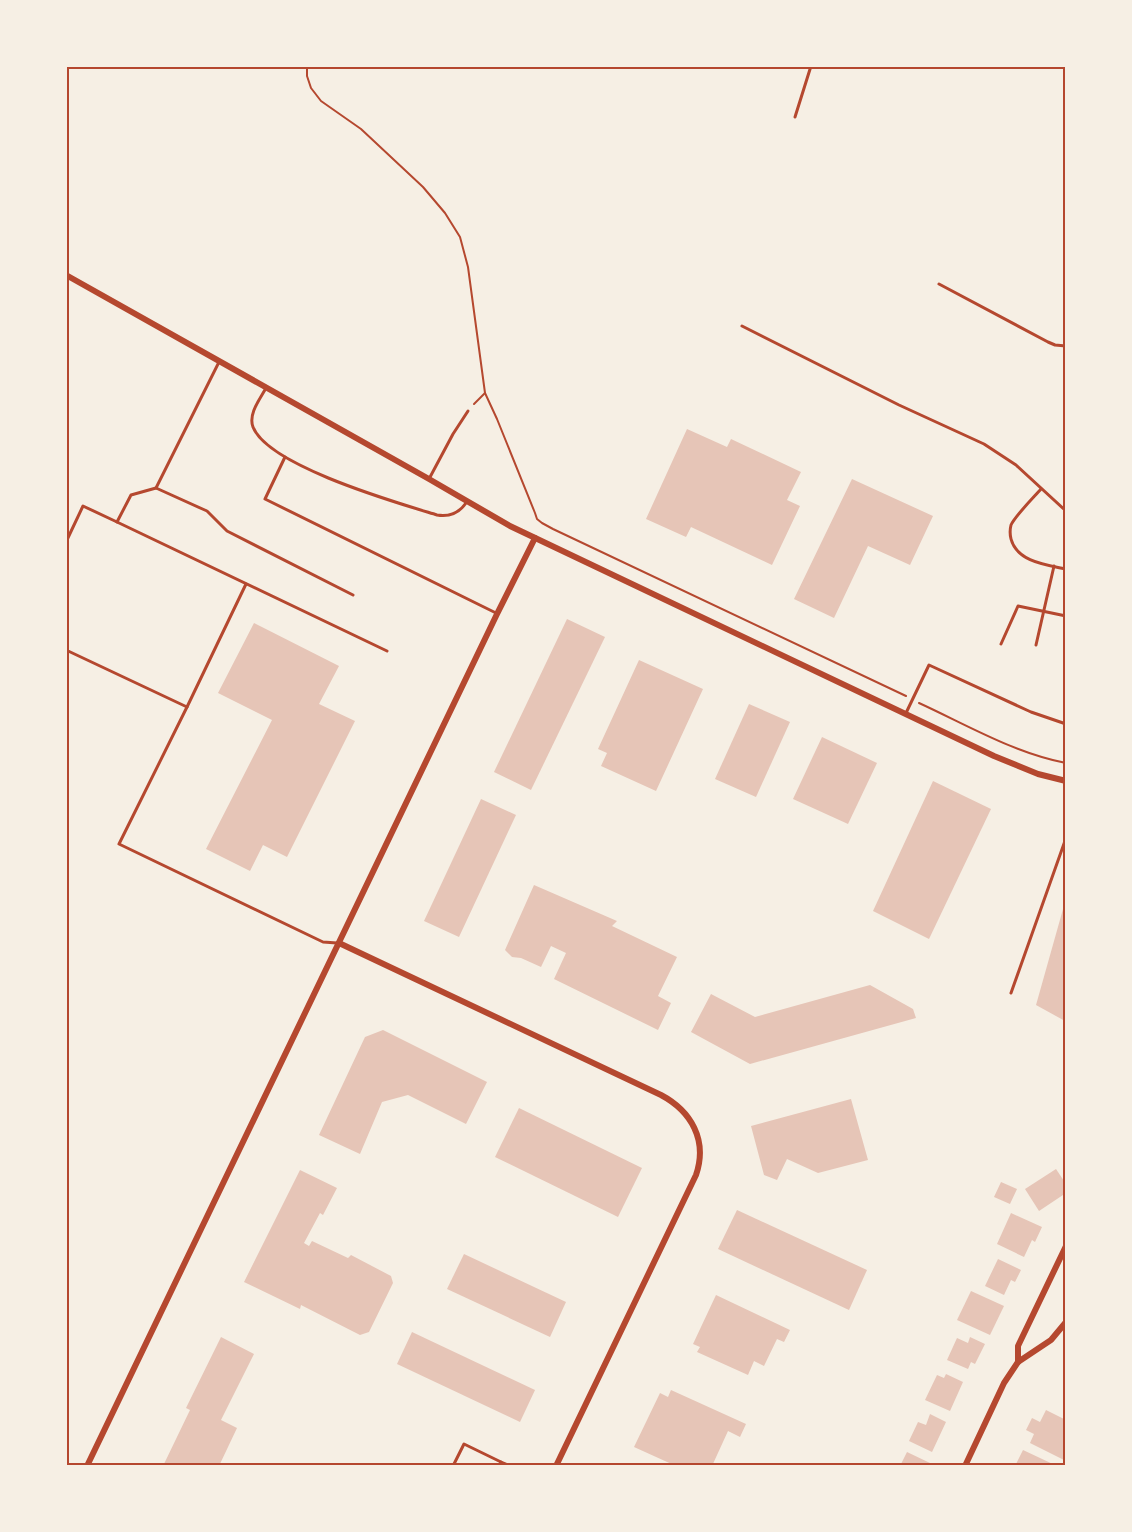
<svg xmlns="http://www.w3.org/2000/svg" width="1132" height="1532" viewBox="0 0 1132 1532" font-family="Poppins,sans-serif">
  <rect width="100%" height="100%" fill="#f6efe4"/>
  <g fill="#e6c5b7">
    <polygon points="687,429 727,447 731,439 801,472 787,500 800,506 772,565 691,527 686,537 646,519"/>
    <polygon points="852,479 933,516 910,565 868,546 834,618 794,599"/>
    <polygon points="567,619 605,637 531,790 494,772"/>
    <polygon points="254,623 339,666 319,704 355,721 287,857 263,845 250,871 206,849 272,720 218,693"/>
    <polygon points="639,660 703,689 656,791 601,766 607,753 598,749"/>
    <polygon points="749,704 790,722 756,797 715,779"/>
    <polygon points="822,737 877,763 848,824 793,799"/>
    <polygon points="933,781 991,809 929,939 873,911"/>
    <polygon points="481,799 516,815 459,937 424,921"/>
    <polygon points="534,885 617,921 612,926 677,957 658,996 671,1003 658,1030 554,979 566,953 551,946 541,967 521,958 512,957 505,950"/>
    <polygon points="1065,902 1066,1018 1065,1021 1036,1005"/>
    <polygon points="870,985 913,1009 916,1018 750,1064 691,1032 711,994 755,1017"/>
    <polygon points="383,1030 487,1082 466,1124 408,1095 382,1102 360,1154 319,1135 365,1037"/>
    <polygon points="851,1099 868,1160 818,1173 787,1159 777,1180 764,1175 751,1126"/>
    <polygon points="519,1108 642,1168 618,1217 495,1157"/>
    <polygon points="1056,1169 1066,1184 1066,1193 1039,1211 1025,1189"/>
    <polygon points="300,1170 337,1188 323,1215 320,1213 304,1243 309,1246 312,1241 348,1258 351,1255 391,1276 393,1283 369,1332 360,1335 301,1305 300,1309 244,1282"/>
    <polygon points="1001,1182 1017,1189 1010,1204 994,1197"/>
    <polygon points="737,1210 867,1270 849,1310 718,1249"/>
    <polygon points="1011,1213 1042,1227 1035,1242 1032,1240 1024,1257 997,1244"/>
    <polygon points="464,1254 566,1302 550,1337 447,1289"/>
    <polygon points="998,1259 1021,1270 1015,1282 1011,1280 1004,1295 985,1286"/>
    <polygon points="971,1291 1004,1306 990,1335 957,1320"/>
    <polygon points="716,1295 790,1330 784,1342 777,1339 764,1366 754,1361 748,1375 697,1352 700,1347 693,1344"/>
    <polygon points="412,1332 535,1390 520,1422 397,1364"/>
    <polygon points="221,1337 254,1354 221,1420 237,1428 219,1466 163,1466 190,1410 186,1408"/>
    <polygon points="970,1337 985,1344 975,1364 971,1362 968,1369 947,1360 957,1338 968,1343"/>
    <polygon points="946,1374 963,1382 950,1411 925,1400 937,1375 944,1378"/>
    <polygon points="671,1390 746,1424 740,1437 728,1431 712,1466 676,1466 634,1447 660,1393 668,1397"/>
    <polygon points="1046,1410 1066,1420 1066,1461 1030,1443 1034,1434 1026,1430 1032,1418 1040,1422"/>
    <polygon points="930,1414 946,1422 932,1452 909,1441 918,1422 926,1425"/>
    <polygon points="1023,1450 1057,1466 1015,1466"/>
    <polygon points="907,1452 930,1463 928,1466 900,1466"/>
  </g>
  <g fill="none" stroke-linecap="round" stroke-linejoin="round">
    <g stroke="#b5482f" stroke-width="2">
      <polyline points="307,66 307,76 311,88 321,101 361,129 423,187 445,213 460,237 468,267 485,393 497,419 535,513 537,519 542,523 553,529 906,696"/>
      <polyline points="474,404 485,393"/>
      <path d="M919,703C967,725 1014,753 1066,763"/>
    </g>
    <g stroke="#b5482f" stroke-width="3">
      <polyline points="795,117 811,66"/>
      <polyline points="939,284 1048,342 1055,345 1066,346"/>
      <polyline points="742,326 899,405 984,444 1016,465 1066,511"/>
      <path d="M266,388C260,399 248,414 253,427C268,466 398,503 437,515C449,517 459,513 466,503"/>
      <polyline points="285,457 265,499 496,613"/>
      <polyline points="429,479 453,434 468,411"/>
      <polyline points="156,488 219,362"/>
      <path d="M1041,489C1034,497 1015,516 1011,525C1010,529 1010,535 1011,539C1017,562 1047,565 1066,569"/>
      <polyline points="66,542 83,506 117,522"/>
      <polyline points="353,595 227,531 207,511 156,488 131,495 117,522 387,651"/>
      <polyline points="1001,644 1018,606 1066,616"/>
      <polyline points="1036,645 1054,566"/>
      <polyline points="66,650 187,707 246,584"/>
      <polyline points="187,707 119,844 323,942 337,943"/>
      <polyline points="906,713 929,665 1031,712 1066,724"/>
      <polyline points="1011,993 1066,838"/>
      <polyline points="453,1466 464,1444 501,1462"/>
      <polyline points="499,1466 501,1462 510,1466"/>
    </g>
    <g stroke="#b5482f" stroke-width="6">
      <polyline points="66,275 429,479 510,526 994,756 1038,774 1066,781"/>
      <path d="M339,943L661,1095C691,1111 708,1140 696,1175L556,1466"/>
      <polyline points="1018,1362 1018,1346 1066,1246"/>
      <polyline points="87,1466 497,614 535,538"/>
      <polyline points="965,1466 1004,1383 1018,1362 1051,1340 1066,1322"/>
    </g>
  </g>
  <rect width="1132" height="1532" fill="none" stroke="#f6efe4" stroke-width="135"/>
  <rect x="68" y="68" width="996" height="1396" fill="none" stroke="#b5482f" stroke-width="2"/>
</svg>
